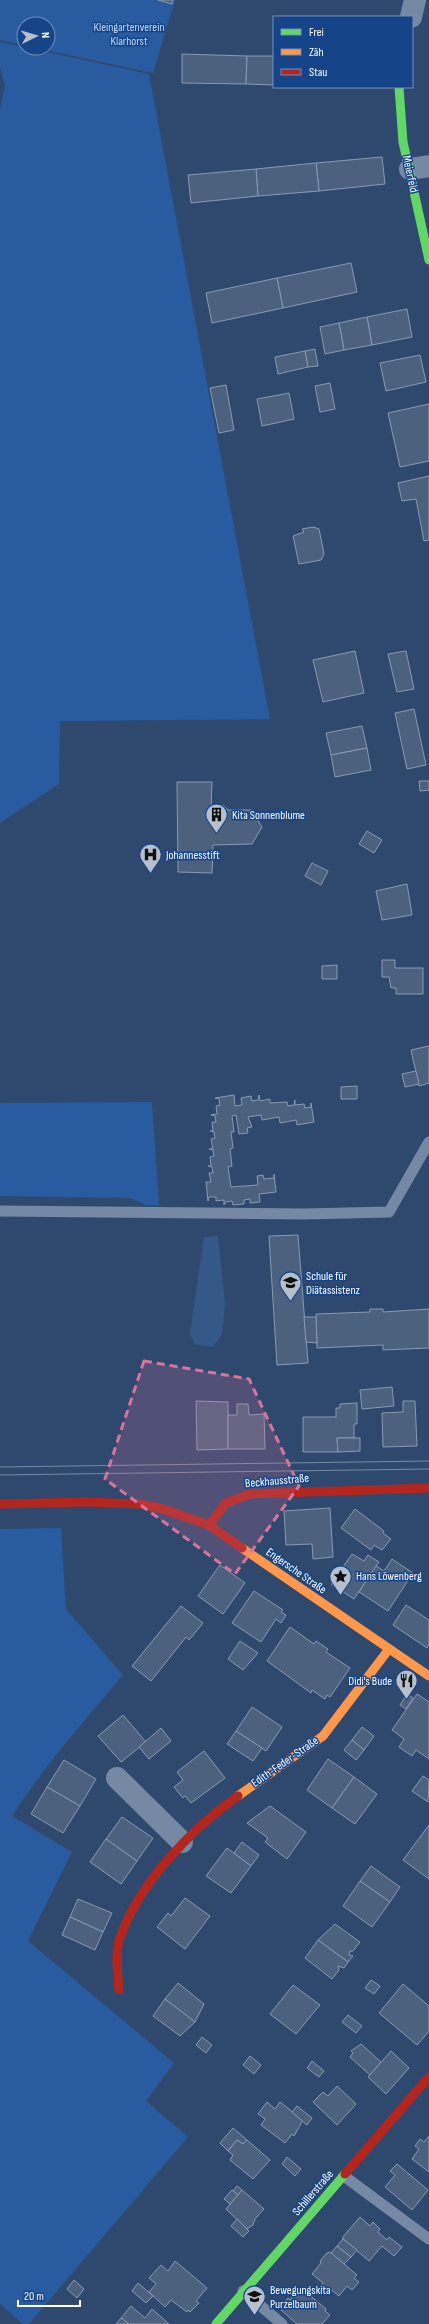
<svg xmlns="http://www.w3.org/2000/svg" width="429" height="2324" viewBox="0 0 429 2324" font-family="'Sofia Sans Condensed',sans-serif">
  <rect width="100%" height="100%" fill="#2f496e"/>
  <g fill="#285b9f">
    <polygon points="0,0 175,0 153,73 36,48 48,48 48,24 24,24 24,45 0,40"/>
    <polygon points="0,42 149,74 270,719 60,721 59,784 0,823 0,111 5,85 0,67"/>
    <polygon points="152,1102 159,1205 146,1205 130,1198 0,1196 0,1103"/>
    <path d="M61,1528L66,1609L123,1675C84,1721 45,1765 12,1816L72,1852L28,1941L174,2063L146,2101L188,2137L29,2324H23L0,2304V1529Z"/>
  </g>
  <polygon fill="#345888" points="218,1236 225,1304 222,1334 213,1347 195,1344 190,1334 204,1237"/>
  <g fill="#4c617e" stroke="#8a9ab1">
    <polygon points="158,0 173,0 172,4"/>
    <polygon points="182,54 247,56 246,84 182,83"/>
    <polygon points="247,56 274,56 274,85 246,84"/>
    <polygon points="382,157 385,184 319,191 316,163"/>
    <polygon points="316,163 319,191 258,196 256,169"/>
    <polygon points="256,169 258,196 191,203 188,175"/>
    <polygon points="351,263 357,292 283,308 277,278"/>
    <polygon points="277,278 283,308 212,323 206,293"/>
    <polygon points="407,309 412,337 372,345 367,317"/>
    <polygon points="367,317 372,345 344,350 339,323"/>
    <polygon points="339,323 344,350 325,354 320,327"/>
    <polygon points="315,349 318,366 308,367 305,351"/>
    <polygon points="305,351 308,367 278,374 275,357"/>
    <polygon points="420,355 426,382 386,391 380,363"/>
    <polygon points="330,383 335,409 320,412 315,386"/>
    <polygon points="226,385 234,430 219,433 210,388"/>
    <polygon points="289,393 294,419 262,426 257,399"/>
    <polygon points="429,404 429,461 400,467 388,413"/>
    <polygon points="429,476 429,540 424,541 416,499 402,501 398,483"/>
    <polygon points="313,527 319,529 324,554 321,560 299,564 293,536 304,532 302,529"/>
    <polygon points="355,651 364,693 323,702 313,660"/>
    <polygon points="406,651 414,689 397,692 388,654"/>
    <polygon points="414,709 426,765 407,769 395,713"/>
    <polygon points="362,726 367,748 331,755 326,733"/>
    <polygon points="367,748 371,770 335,777 331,755"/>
    <polygon points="419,781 429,781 429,790 420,791"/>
    <polygon points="177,782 212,782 211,810 217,810 223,805 228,810 252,810 262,827 252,844 213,845 212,873 178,872"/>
    <polygon points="367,831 382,840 374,853 359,844"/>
    <polygon points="312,863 328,871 321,885 305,876"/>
    <polygon points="407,884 412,915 382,920 376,891"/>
    <polygon points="382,960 395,960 395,968 423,968 423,994 396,994 396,988 391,988 389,977 382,977"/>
    <polygon points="337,965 337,979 322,979 322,966"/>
    <polygon points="429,1046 429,1083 419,1086 411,1050"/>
    <polygon points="416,1071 419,1084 405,1087 402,1074"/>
    <polygon points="357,1086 357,1099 341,1099 341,1087"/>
    <polygon points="234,1095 235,1106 242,1105 241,1098 251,1096 252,1101 258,1100 259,1095 260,1101 270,1099 270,1103 287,1102 288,1106 294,1105 295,1100 295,1105 304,1104 305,1108 311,1107 311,1103 314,1122 297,1125 296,1120 280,1123 279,1117 262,1120 261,1115 248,1117 252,1127 247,1128 248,1133 239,1134 236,1115 232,1116 234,1132 231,1132 233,1148 230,1149 232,1166 228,1167 231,1187 258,1185 257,1176 263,1175 264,1179 274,1178 274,1174 276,1192 259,1194 260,1202 250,1203 250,1199 244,1200 244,1204 233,1205 232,1201 226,1202 224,1205 224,1200 216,1201 216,1197 209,1197 208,1201 206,1182 211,1182 209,1173 213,1173 212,1167 208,1166 211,1166 210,1157 214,1156 213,1150 209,1149 213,1149 211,1139 215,1138 214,1132 210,1131 213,1131 212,1122 216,1122 215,1116 211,1115 217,1114 216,1106 220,1105 219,1099 215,1098"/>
    <polygon points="298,1235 308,1363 277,1365 269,1236"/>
    <polygon points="370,1309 383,1309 383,1312 429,1309 429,1348 383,1350 383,1345 317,1348 316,1314 370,1312"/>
    <polygon points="304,1317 316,1317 317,1343 306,1342"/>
    <polygon points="392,1387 394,1406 362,1409 360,1390"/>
    <polygon points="196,1401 228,1402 228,1449 197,1450"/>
    <polygon points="403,1401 415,1401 417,1446 383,1447 382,1413 403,1412"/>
    <polygon points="357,1403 357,1424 354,1424 354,1438 337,1438 338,1452 303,1452 303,1417 336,1417 336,1408 340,1408 340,1404"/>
    <polygon points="237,1404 248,1404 249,1415 264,1414 265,1449 228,1449 228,1415 237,1415"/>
    <polygon points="337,1438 360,1438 360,1451 338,1452"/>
    <polygon points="330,1508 333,1557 313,1559 312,1544 286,1545 284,1511"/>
    <polygon points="355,1509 384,1531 383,1533 391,1539 382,1550 374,1545 371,1550 341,1528"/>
    <polygon points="352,1554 364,1561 368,1555 379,1562 354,1599 331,1584"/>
    <polygon points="392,1559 413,1573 388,1611 359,1592 376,1566 384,1571"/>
    <polygon points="220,1565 245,1583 223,1614 198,1596"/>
    <polygon points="254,1591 283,1610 281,1612 286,1615 281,1623 276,1619 261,1642 232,1623"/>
    <polygon points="406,1605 429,1620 429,1645 427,1648 393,1625"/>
    <polygon points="181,1606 203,1623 189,1640 186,1637 151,1681 132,1666"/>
    <polygon points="290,1627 314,1644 316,1641 328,1649 326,1652 350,1668 330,1697 327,1695 325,1699 312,1690 311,1693 267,1661"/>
    <polygon points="240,1641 258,1653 243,1670 228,1659"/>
    <polygon points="407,1694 413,1698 406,1709 400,1705"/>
    <polygon points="417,1694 429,1702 429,1759 416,1750 412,1756 399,1747 404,1739 392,1730"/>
    <polygon points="252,1707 282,1727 266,1751 236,1731"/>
    <polygon points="123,1715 146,1742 121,1762 98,1736"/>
    <polygon points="362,1727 374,1736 364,1750 352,1740"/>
    <polygon points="161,1728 171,1741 149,1759 139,1747"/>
    <polygon points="236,1731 262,1748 253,1761 227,1744"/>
    <polygon points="352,1740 364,1750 356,1760 344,1750"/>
    <polygon points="204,1751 225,1778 191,1803 185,1796 183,1798 174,1787 183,1780 177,1772"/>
    <polygon points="328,1759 354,1777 332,1808 307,1790"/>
    <polygon points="64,1760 96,1779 80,1806 47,1787"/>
    <polygon points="423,1776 429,1780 428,1802 412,1791"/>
    <polygon points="354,1777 377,1794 355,1824 332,1808"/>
    <polygon points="47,1787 80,1806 63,1833 31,1814"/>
    <polygon points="270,1806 306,1832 287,1859 265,1842 268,1838 247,1823"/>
    <polygon points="122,1817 153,1838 137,1861 106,1839"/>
    <polygon points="429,1825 429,1879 403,1860"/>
    <polygon points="106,1839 137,1861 121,1884 90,1862"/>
    <polygon points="242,1842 259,1855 251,1866 234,1853"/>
    <polygon points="227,1848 251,1866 231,1893 206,1876"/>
    <polygon points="371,1866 400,1887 390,1902 360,1881"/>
    <polygon points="360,1881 390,1902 372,1927 343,1906"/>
    <polygon points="185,1898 210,1916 185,1949 157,1927 168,1913 171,1916"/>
    <polygon points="78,1899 112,1913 103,1932 70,1917"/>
    <polygon points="70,1917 103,1932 95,1950 62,1935"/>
    <polygon points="335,1924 360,1942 353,1951 350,1951 349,1955 353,1956 348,1962 318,1940"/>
    <polygon points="318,1940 348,1962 344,1968 338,1966 339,1970 332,1979 305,1958"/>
    <polygon points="371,1980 380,1986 374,1994 365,1988"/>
    <polygon points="178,1983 204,2004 195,2022 165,1999"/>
    <polygon points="403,1984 429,2006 429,2031 417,2045 379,2013"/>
    <polygon points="293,1985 320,2005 296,2034 270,2014"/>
    <polygon points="165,1999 195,2022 180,2036 153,2016"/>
    <polygon points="348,2015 362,2026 356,2033 342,2022"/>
    <polygon points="202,2037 212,2045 206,2053 196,2045"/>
    <polygon points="361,2044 381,2062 370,2075 350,2057 353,2053 351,2051"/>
    <polygon points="391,2051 409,2068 386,2094 368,2077"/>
    <polygon points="250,2056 261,2065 254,2074 243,2065"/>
    <polygon points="312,2061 324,2071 319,2077 307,2068"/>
    <polygon points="337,2086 356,2104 337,2125 313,2102 323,2092 328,2096"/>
    <polygon points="267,2102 275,2109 280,2102 303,2120 294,2136 292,2134 285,2143 261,2125 265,2119 258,2114"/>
    <polygon points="297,2106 312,2118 307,2125 292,2112"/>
    <polygon points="233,2128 247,2140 243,2144 237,2140 228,2151 220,2143"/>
    <polygon points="429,2136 429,2172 412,2159 419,2149 415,2146 420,2139 424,2142"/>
    <polygon points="237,2140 243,2144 247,2140 270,2160 253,2179 230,2160 233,2155 228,2151"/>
    <polygon points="287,2157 301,2169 295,2176 282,2164"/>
    <polygon points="397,2164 428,2190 412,2210 385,2187 395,2175 390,2171"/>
    <polygon points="237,2186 242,2190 238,2195 233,2191"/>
    <polygon points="232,2190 238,2195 230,2204 224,2199"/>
    <polygon points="242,2190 264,2209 255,2219 253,2225 247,2229 226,2209"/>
    <polygon points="360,2217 370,2226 373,2222 380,2229 378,2232 387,2240 389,2237 402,2247 394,2256 382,2246 369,2261 342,2238"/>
    <polygon points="237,2219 249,2231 243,2237 231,2226"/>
    <polygon points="343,2239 357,2250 351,2257 337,2246"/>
    <polygon points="337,2246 351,2257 344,2264 331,2253"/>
    <polygon points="330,2252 357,2275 354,2278 359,2282 352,2290 347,2286 339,2296 329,2288 328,2290 321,2285 323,2283 312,2274 321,2263 320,2261 327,2253"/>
    <polygon points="175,2261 207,2288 196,2301 199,2303 190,2312 188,2310 187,2312 171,2300 165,2307 149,2292 156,2284 149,2278 161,2265 168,2271"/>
    <polygon points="74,2280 84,2289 77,2298 67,2289"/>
    <polygon points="138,2283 153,2296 146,2303 132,2291"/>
    <polygon points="300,2287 326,2309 325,2311 330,2315 322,2324 297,2324 281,2310 283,2308 281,2306 288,2298 290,2300"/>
    <polygon points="131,2306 145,2318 152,2309 169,2324 129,2324 121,2318"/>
    <polygon points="121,2318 129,2324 116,2324"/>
  </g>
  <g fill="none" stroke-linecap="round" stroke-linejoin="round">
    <g stroke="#7689a4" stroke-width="11">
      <polyline points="0,1211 305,1214 389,1212 429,1142"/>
      <polyline points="344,2176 429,2239"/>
      <polyline points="243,2291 282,2324"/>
    </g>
    <g stroke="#7689a4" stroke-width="22">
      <polyline points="411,17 415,0"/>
      <polyline points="410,169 429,166"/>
      <polyline points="117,1778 182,1842"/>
    </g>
    <g stroke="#63d668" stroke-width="9">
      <polyline points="399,87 403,142 429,260"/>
      <polyline points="216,2324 345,2174"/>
    </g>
    <g stroke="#ff974d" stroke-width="9">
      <polyline points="242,1548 429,1676"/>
      <polyline points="238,1796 323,1736 389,1649"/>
    </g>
    <g stroke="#b3261e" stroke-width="9">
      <polyline points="0,1504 86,1502 139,1504 160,1508 209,1525 242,1548"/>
      <polyline points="209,1525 226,1503 250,1494 429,1488"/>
      <path d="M119,1990C118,1974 115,1956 119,1941C137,1885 191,1829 238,1796"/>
      <polyline points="345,2174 429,2077"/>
    </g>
    <g stroke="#778aa3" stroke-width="1">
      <polyline points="0,1467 429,1461"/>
      <polyline points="0,1475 429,1469"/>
    </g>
  </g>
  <path fill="#da749d" fill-opacity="0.2" stroke="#da749d" stroke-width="3" stroke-dasharray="8 5" stroke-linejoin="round" d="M144,1361L249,1379L299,1486L235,1574L105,1479Z"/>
  <defs>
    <symbol id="building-pin" viewBox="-11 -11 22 30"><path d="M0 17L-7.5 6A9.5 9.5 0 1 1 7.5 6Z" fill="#b6bfcc" stroke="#154488"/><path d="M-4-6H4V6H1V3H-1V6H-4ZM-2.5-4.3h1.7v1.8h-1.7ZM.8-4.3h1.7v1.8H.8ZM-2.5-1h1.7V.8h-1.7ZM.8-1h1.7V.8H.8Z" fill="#111"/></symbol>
    <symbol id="hospital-pin" viewBox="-11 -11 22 30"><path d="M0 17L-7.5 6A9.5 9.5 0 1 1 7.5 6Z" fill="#b6bfcc" stroke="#154488"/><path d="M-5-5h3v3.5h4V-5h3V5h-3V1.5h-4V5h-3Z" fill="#111"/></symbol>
    <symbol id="school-pin" viewBox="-11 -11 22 30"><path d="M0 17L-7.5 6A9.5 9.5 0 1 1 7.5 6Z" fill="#b6bfcc" stroke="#154488"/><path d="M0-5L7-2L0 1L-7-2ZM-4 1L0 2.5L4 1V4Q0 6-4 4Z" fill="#111"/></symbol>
    <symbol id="sight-pin" viewBox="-11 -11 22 30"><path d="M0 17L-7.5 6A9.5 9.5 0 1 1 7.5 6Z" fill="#b6bfcc" stroke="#154488"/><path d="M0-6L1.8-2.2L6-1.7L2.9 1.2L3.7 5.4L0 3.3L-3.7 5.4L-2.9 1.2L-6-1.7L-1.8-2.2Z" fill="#111"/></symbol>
    <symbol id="restaurant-pin" viewBox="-11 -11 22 30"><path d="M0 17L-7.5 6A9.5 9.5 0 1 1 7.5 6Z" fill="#b6bfcc" stroke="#154488"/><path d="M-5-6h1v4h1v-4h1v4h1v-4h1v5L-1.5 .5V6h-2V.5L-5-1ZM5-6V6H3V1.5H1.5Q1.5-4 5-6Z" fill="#111"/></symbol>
  </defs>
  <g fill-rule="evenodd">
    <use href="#building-pin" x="204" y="802" width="25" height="34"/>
    <use href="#hospital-pin" x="138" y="842" width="25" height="34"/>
    <use href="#school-pin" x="278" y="1270" width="25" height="34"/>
    <use href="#sight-pin" x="328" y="1564" width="25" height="34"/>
    <use href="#restaurant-pin" x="394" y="1668" width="25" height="34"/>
    <use href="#school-pin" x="242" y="2284" width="25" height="34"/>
  </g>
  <g text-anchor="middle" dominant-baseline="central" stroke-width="3" stroke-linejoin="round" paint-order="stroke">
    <g font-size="12" fill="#c1dafb" stroke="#154488">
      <text x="129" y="27">Kleingartenverein<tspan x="129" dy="14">Klarhorst</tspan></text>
    </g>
    <g font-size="12" fill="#fff" stroke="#154488">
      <text transform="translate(410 174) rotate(78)">Meierfeld</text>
      <text transform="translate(277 1481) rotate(-5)">Beckhausstraße</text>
      <text transform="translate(296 1571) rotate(35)">Engersche Straße</text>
      <text transform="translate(285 1762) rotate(-35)">Edith-Feder-Straße</text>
      <text transform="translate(313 2193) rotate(-49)">Schillerstraße</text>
    </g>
    <g font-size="12" fill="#fff" stroke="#154488" text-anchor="start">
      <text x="232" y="815">Kita Sonnenblume</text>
      <text x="166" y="855">Johannesstift</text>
      <text x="306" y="1276">Schule für<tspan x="306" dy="14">Diätassistenz</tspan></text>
      <text x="356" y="1576">Hans Löwenberg</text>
      <text x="392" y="1681" text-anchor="end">Didi's Bude</text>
      <text x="270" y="2290">Bewegungskita<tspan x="270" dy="14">Purzelbaum</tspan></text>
    </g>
  </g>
  <rect x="273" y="16" width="140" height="72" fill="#154488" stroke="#738fb8"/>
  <rect x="281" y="29" width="20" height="6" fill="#63d668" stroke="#738fb8"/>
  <text x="309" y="36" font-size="12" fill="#ffffff">Frei</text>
  <rect x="281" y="49" width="20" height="6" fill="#ff974d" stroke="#738fb8"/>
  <text x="309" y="56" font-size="12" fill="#ffffff">Zäh</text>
  <rect x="281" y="69" width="20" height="6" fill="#b3261e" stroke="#738fb8"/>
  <text x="309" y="76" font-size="12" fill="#ffffff">Stau</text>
  <g transform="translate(36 36) rotate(85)"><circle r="19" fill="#154488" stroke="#738fb8"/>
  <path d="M0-3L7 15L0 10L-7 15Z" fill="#b6bfcc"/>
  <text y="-6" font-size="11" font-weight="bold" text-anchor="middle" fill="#ffffff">N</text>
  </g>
  <path d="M18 2300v6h62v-6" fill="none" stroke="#ffffff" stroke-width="2"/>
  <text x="24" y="2300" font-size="12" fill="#ffffff" stroke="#154488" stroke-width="3" paint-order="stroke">20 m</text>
</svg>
